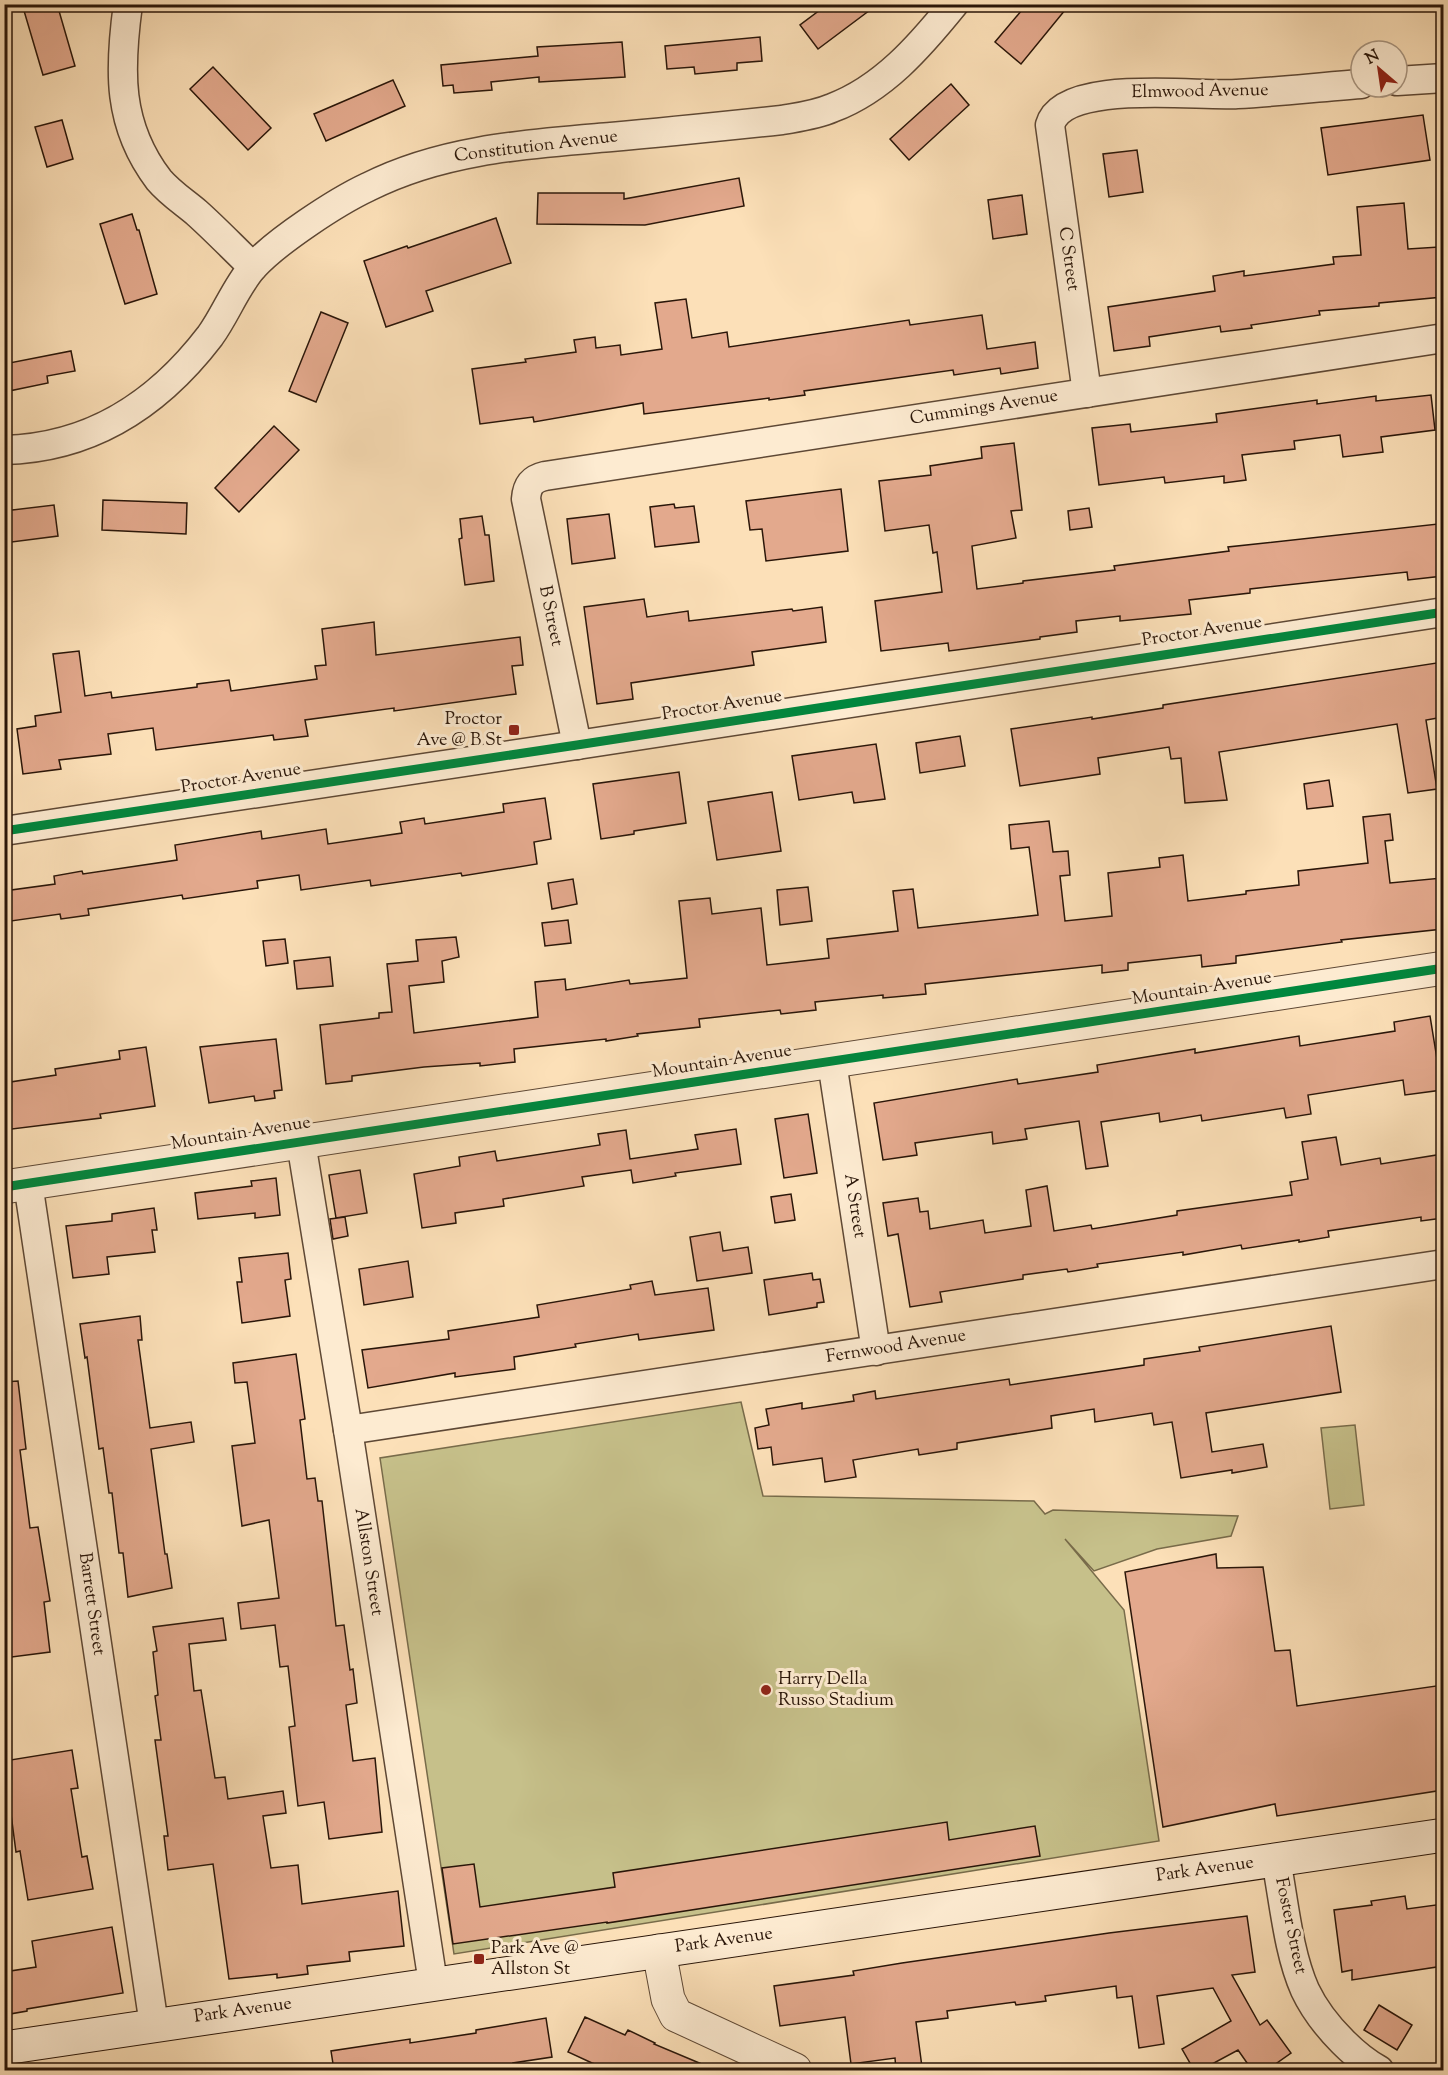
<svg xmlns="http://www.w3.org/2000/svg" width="1448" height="2075" viewBox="0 0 1448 2075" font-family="'Sorts Mill Goudy',serif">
  <rect width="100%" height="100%" fill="#fce0b8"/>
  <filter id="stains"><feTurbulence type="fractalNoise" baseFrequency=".00333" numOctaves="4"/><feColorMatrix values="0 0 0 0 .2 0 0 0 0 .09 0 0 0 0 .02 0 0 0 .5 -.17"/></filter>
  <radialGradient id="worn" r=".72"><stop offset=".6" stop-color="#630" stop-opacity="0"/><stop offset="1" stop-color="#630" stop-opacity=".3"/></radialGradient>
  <g fill="#c6c08a" stroke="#786b4a" stroke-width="1.5">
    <polygon points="741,1402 763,1496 1034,1501 1045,1514 1053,1510 1238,1516 1231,1536 1157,1549 1094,1571 1065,1539 1124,1610 1159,1841 454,1954 380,1458"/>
    <polygon points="1355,1425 1364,1505 1330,1509 1321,1428"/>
  </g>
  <g fill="#e3a98d" stroke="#2a1609" stroke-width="1.5">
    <polygon points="22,4 57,4 75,66 43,75"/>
    <polygon points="828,4 878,4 818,49 800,25"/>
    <polygon points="1027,4 1070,4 1021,64 995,42"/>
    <polygon points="760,37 762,61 737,63 737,70 695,74 694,67 667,69 665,46"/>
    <polygon points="622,42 625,77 539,82 539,77 491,82 492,90 454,93 453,85 443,86 441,65 538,56 537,47"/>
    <polygon points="213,67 271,128 248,150 190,89"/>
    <polygon points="393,80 405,106 326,141 314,114"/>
    <polygon points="951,84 969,105 909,160 890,139"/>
    <polygon points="1423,115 1430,160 1328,175 1321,128"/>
    <polygon points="62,120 73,159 47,167 35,127"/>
    <polygon points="1137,150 1143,192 1109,197 1103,154"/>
    <polygon points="739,178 744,206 645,225 537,224 538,193 624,193 624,199"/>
    <polygon points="1022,195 1027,234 993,239 988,200"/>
    <polygon points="1404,203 1408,249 1439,247 1443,297 1379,303 1379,306 1319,311 1320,315 1251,325 1252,328 1221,332 1220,326 1149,337 1150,346 1114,351 1108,307 1215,291 1213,276 1244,271 1244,276 1334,264 1333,257 1361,255 1357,207"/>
    <polygon points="132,214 137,230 139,230 157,294 125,304 100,224"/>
    <polygon points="496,218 511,263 426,291 433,311 386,327 364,261 407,246 408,248"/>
    <polygon points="686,299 692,338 727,332 729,347 909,320 910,325 982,315 987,349 1035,342 1038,368 1001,374 1000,368 954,375 953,370 804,391 805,395 769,400 769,398 644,414 643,403 534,422 533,417 480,424 472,369 526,362 525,359 576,352 574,340 595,337 596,348 620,345 621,355 662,349 655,303"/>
    <polygon points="321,312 348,323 316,402 289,391"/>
    <polygon points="71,351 75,371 47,376 48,383 9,391 8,383 4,384 4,364"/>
    <polygon points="1431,395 1435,430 1381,437 1383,452 1343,457 1340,435 1294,441 1295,449 1242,455 1246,480 1224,483 1224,476 1165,483 1164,477 1099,485 1092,428 1130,424 1131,432 1217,422 1216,414 1317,400 1317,404 1376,396 1376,401"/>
    <polygon points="274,426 299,450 239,512 215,488"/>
    <polygon points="1014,443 1022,510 1011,511 1016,538 972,546 977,589 1023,583 1023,581 1115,570 1114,566 1229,551 1228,547 1438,524 1443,576 1408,580 1407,572 1250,589 1250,593 1189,600 1191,614 1120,621 1120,616 1076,621 1077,632 1040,637 1040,639 949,651 948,643 881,651 875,601 942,592 937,552 933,553 929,525 885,531 879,481 931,475 930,466 982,458 981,447"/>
    <polygon points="841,489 848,551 766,561 762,529 750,530 746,501"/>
    <polygon points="103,500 187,503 186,534 102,530"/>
    <polygon points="674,504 675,508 694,506 699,542 655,547 650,507"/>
    <polygon points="54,505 58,536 4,543 4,511"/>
    <polygon points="1089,508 1092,527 1070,530 1068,511"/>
    <polygon points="609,514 615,558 572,564 567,519"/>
    <polygon points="482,516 485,535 489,535 494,581 465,585 459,539 462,538 460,519"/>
    <polygon points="644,599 647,617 688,611 689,621 792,609 793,611 822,607 826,642 752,652 754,665 631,683 633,699 597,704 584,607"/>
    <polygon points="374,622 376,655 520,637 523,665 512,666 516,694 394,711 394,708 305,720 308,736 274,740 273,735 156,750 153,728 108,734 111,754 59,760 61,769 23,774 17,729 36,726 35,716 61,712 53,654 79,651 85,696 111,692 112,698 197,687 197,684 229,680 231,691 317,679 315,666 326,665 322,629"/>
    <polygon points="1443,662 1443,717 1426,720 1437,789 1408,793 1397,724 1219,752 1227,800 1185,803 1181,758 1171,759 1169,747 1098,758 1100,774 1020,786 1011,729 1092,717 1092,719 1163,708 1163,705"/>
    <polygon points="960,736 965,766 920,773 916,743"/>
    <polygon points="876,744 885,799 854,803 852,792 799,800 792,756"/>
    <polygon points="679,772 686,823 634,831 634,834 601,839 593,784"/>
    <polygon points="1329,780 1333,806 1307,809 1304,784"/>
    <polygon points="772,792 781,851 717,860 708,802"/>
    <polygon points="545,798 551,839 534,842 537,864 462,876 461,873 371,886 370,880 301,890 299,875 257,881 258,888 183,899 182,895 88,909 89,915 61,919 60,914 4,922 4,891 55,884 54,876 82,871 83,874 177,860 175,845 261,831 262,839 326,829 328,844 402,833 400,822 424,818 425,824 504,812 503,804"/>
    <polygon points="1390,814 1393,840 1385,841 1390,883 1442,878 1443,929 1341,940 1342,942 1236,956 1236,963 1202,967 1201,955 1128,963 1128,970 1102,973 1102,965 925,984 926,994 883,998 883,995 815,1002 816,1010 781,1014 780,1010 699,1019 700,1027 637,1034 638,1036 606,1041 606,1039 514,1049 515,1062 480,1066 480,1063 424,1067 352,1076 352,1081 326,1084 320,1025 379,1018 379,1013 392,1012 387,964 418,961 416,940 456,937 459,957 442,961 444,982 409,986 414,1033 538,1017 535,982 565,979 566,990 629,980 630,984 687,978 679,901 710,898 712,914 761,908 767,965 829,958 827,939 898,931 893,891 913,889 918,928 1038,915 1029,847 1011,849 1009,825 1049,821 1053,852 1068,851 1070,875 1060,876 1065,921 1112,916 1108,873 1160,867 1159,858 1183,855 1188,901 1246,894 1246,891 1299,885 1298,871 1368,863 1363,817"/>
    <polygon points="573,879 577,904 552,909 548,883"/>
    <polygon points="808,887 812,921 780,925 777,890"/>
    <polygon points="568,920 571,943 545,946 542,923"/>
    <polygon points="285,939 288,963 266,966 263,941"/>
    <polygon points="330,957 333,986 297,989 294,961"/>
    <polygon points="1430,1016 1442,1090 1405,1095 1403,1080 1308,1095 1311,1114 1286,1118 1284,1108 1202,1121 1201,1115 1160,1122 1159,1113 1101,1122 1108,1166 1086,1169 1079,1121 1025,1129 1027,1139 993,1144 992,1132 915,1143 917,1155 883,1160 874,1103 1017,1079 1018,1084 1098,1072 1097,1065 1195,1049 1195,1053 1299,1036 1300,1046 1395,1031 1394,1022"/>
    <polygon points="276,1039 282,1090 274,1091 275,1098 255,1101 254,1096 209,1103 200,1047"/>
    <polygon points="146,1047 155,1106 100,1114 101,1118 4,1130 4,1083 56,1075 55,1069 120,1059 119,1051"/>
    <polygon points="808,1114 817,1173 784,1178 775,1119"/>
    <polygon points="736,1129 741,1164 675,1173 676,1176 633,1183 631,1170 582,1177 584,1186 503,1199 504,1206 455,1213 456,1223 422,1228 414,1174 460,1166 459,1157 495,1151 497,1161 600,1145 598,1134 626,1130 630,1159 698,1149 695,1135"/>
    <polygon points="1336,1137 1341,1165 1380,1158 1381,1164 1443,1154 1443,1218 1421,1221 1421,1217 1328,1231 1329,1237 1299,1242 1299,1240 1242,1249 1241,1245 1183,1255 1183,1252 1097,1264 1098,1267 1068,1272 1067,1269 1023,1275 1023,1279 940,1292 942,1302 910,1307 898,1234 888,1236 883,1203 918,1198 920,1212 928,1211 930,1229 983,1220 985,1233 1031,1226 1026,1190 1047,1186 1054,1231 1091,1225 1092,1229 1177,1215 1177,1211 1292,1195 1290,1182 1308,1179 1302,1142"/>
    <polygon points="360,1170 367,1213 336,1218 329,1175"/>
    <polygon points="276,1178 280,1215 255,1218 255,1213 198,1219 195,1193 252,1186 251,1181"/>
    <polygon points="791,1194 795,1220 775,1223 771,1197"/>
    <polygon points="154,1208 157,1230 152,1230 155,1252 107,1257 109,1274 73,1278 66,1226 112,1221 112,1214"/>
    <polygon points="345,1217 348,1236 333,1239 330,1219"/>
    <polygon points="720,1232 723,1251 748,1247 752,1273 697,1281 690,1237"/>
    <polygon points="288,1253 291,1279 285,1280 290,1316 242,1323 237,1282 242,1282 239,1258"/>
    <polygon points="408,1261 413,1297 364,1305 359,1269"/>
    <polygon points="812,1273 813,1280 820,1279 824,1302 817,1303 817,1307 769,1315 764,1280"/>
    <polygon points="652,1281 655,1295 708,1288 714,1330 639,1340 638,1334 575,1344 576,1347 514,1357 515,1369 455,1377 455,1373 368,1388 362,1350 449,1339 448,1331 539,1317 537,1305 631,1289 630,1285"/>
    <polygon points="140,1316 142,1340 138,1340 150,1428 191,1422 194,1442 151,1449 165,1554 167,1554 172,1588 128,1597 123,1553 119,1553 112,1493 109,1493 103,1448 99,1449 87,1357 85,1358 80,1324"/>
    <polygon points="1331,1326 1341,1392 1206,1413 1212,1452 1263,1444 1267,1467 1232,1473 1232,1470 1181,1478 1172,1422 1154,1425 1152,1413 1095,1422 1094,1409 1051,1416 1052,1428 957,1443 957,1449 919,1455 918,1449 853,1460 856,1477 825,1482 822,1458 773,1465 771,1447 758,1449 755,1428 769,1425 766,1409 802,1403 802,1409 854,1401 853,1395 875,1391 876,1399 1009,1379 1010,1385 1144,1365 1144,1359 1200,1351 1199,1347"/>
    <polygon points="296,1354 305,1419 300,1420 307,1479 315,1478 318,1501 322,1501 336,1626 344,1625 350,1670 353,1669 357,1703 346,1705 353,1761 375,1758 382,1832 329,1839 324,1802 298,1806 289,1727 295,1726 288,1666 280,1667 275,1625 241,1629 238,1603 279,1598 269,1520 242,1526 232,1446 255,1443 247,1382 235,1383 233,1363"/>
    <polygon points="18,1381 26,1449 20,1450 30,1528 38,1527 50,1601 44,1602 50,1652 4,1658 4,1629 8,1628 4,1599 4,1382"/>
    <polygon points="1216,1554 1217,1568 1263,1567 1275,1651 1290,1650 1297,1706 1443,1685 1443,1790 1277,1816 1275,1804 1163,1827 1125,1572"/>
    <polygon points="223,1618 226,1640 189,1644 194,1691 201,1690 215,1778 225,1777 228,1799 283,1791 286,1813 263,1816 271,1868 298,1865 302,1904 398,1891 404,1946 349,1952 350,1961 307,1966 308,1974 277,1978 277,1974 229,1979 213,1864 168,1870 164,1836 168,1836 155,1740 161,1740 155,1696 158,1695 153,1652 157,1651 153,1627"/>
    <polygon points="72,1750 78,1788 71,1789 82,1857 87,1856 93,1889 28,1900 20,1851 16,1852 4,1761"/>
    <polygon points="947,1822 949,1840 1035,1826 1040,1856 607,1923 607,1922 453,1944 442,1868 474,1864 480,1907 615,1887 613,1873"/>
    <polygon points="1405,1896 1407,1909 1443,1904 1443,1966 1352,1980 1352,1970 1342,1972 1334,1910 1372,1905 1371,1901"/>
    <polygon points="1247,1916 1255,1972 1232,1975 1260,2025 1267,2020 1291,2053 1267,2070 1252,2070 1238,2050 1201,2070 1194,2070 1182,2049 1231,2021 1213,1988 1157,1996 1164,2044 1139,2048 1132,1996 1117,1998 1116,1986 1045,1996 1046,2001 1016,2005 1015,2002 947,2011 948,2018 916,2022 922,2067 896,2070 895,2058 851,2064 845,2017 780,2026 774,1986 854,1975 853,1971 902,1963 1109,1933"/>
    <polygon points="112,1927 123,1993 27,2009 27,2011 4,2015 4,1972 36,1967 32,1941"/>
    <polygon points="1379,2005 1412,2025 1397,2050 1364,2030"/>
    <polygon points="585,2017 625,2035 628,2030 655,2043 654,2044 716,2070 611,2070 592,2063 568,2052"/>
    <polygon points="546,2018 552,2057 513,2063 514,2070 334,2070 331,2051 410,2039 410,2043 476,2033 476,2030"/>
  </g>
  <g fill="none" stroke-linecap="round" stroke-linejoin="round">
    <defs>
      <g id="minor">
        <path d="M128,4C119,70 117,125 159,180C170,193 184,202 197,213C216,230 234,249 253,267"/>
        <polyline points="1397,81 1444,78"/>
        <path d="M1087,393L1050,125C1063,78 1197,97 1237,94C1278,92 1319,87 1361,84"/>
        <path d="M4,450C92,448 158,404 210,336C226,314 235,288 253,267C277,241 336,202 368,187C443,149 528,144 611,137C668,132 725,126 782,120C799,117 816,115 832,108C883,89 920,46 954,4"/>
        <path d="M577,745L526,499C527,485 532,479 545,476L1444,338"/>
        <polyline points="4,831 577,745 1444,612"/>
        <polyline points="832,1062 876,1351"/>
        <polyline points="301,1142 348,1430 433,1983"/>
        <polyline points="28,1183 154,2025"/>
        <polyline points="348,1430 1444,1264"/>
        <path d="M1276,1860C1284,1901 1288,1952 1305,1990C1314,2009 1328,2027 1343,2042C1354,2053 1366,2063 1379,2070"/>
      </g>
      <g id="tertiary">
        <polyline points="4,1187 1444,968"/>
        <polyline points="659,1951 668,1999 676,2015 795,2070"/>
      </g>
      <polyline id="secondary" points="4,2048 1444,1835"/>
    </defs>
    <use href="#minor" stroke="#5e4835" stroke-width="31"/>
    <use href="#tertiary" stroke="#5e4835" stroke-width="35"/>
    <use href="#secondary" stroke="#2a1609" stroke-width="35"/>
    <use href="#minor" stroke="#fdebd1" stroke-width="28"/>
    <use href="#tertiary" stroke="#fdebd1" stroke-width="33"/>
    <use href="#secondary" stroke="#fdebd1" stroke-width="33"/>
    <defs>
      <g id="cycleway">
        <polyline points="4,831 577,745 1444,612"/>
        <polyline points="4,1187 1444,968"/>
      </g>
    </defs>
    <use href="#cycleway" stroke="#fdebd1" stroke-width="13"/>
    <use href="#cycleway" stroke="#00873e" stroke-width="9"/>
  </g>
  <g fill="#8f2418" stroke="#fdebd1" stroke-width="2">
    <rect x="508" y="724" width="12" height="12" rx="3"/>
    <circle cx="766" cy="1690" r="6"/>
    <rect x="473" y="1953" width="12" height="12" rx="3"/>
  </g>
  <g text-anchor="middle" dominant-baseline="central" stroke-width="6" stroke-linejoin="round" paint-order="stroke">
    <g font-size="18" fill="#2a1609" stroke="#fdebd1">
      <text transform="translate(1200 92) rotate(-1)">Elmwood Avenue</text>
      <text transform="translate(536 147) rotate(-7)">Constitution Avenue</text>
      <text transform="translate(1068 259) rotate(82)">C Street</text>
      <text transform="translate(984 408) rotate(-9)">Cummings Avenue</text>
      <text transform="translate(550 616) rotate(78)">B Street</text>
      <text transform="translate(1202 632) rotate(-9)">Proctor Avenue</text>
      <text transform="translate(722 706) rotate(-9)">Proctor Avenue</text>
      <text transform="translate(241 779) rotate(-9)">Proctor Avenue</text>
      <text transform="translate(1202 989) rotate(-9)">Mountain Avenue</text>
      <text transform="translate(722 1062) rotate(-9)">Mountain Avenue</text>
      <text transform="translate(241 1134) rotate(-9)">Mountain Avenue</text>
      <text transform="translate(854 1206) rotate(81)">A Street</text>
      <text transform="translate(896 1347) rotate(-9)">Fernwood Avenue</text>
      <text transform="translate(368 1562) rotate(81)">Allston Street</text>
      <text transform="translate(91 1604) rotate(82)">Barrett Street</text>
      <text transform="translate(1205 1870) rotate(-8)">Park Avenue</text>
      <text transform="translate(1290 1926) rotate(78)">Foster Street</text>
      <text transform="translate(724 1941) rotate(-8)">Park Avenue</text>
      <text transform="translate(243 2011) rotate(-8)">Park Avenue</text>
    </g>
    <g font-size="18" fill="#2a1609" stroke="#fdebd1" text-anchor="start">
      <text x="502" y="720" text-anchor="end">Proctor<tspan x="502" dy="21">Ave @ B St</tspan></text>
      <text x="778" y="1680">Harry Della<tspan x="778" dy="21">Russo Stadium</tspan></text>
      <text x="491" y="1949">Park Ave @<tspan x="491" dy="21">Allston St</tspan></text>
    </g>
  </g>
  <rect width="1448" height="2075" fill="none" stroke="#fce0b8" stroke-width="24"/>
  <rect x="6" y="6" width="1436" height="2063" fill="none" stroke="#2a1609" stroke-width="3"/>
  <rect x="12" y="12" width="1424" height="2051" fill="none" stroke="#2a1609" stroke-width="1.5"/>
  <g transform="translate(1379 69) rotate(331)"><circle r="28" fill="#fdebd1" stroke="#a99681" stroke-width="1.5"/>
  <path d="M0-4.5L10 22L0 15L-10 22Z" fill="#8f2418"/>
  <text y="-9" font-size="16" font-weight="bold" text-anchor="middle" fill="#2a1609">N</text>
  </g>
  <rect width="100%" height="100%" filter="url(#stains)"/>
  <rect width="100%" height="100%" fill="url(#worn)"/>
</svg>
